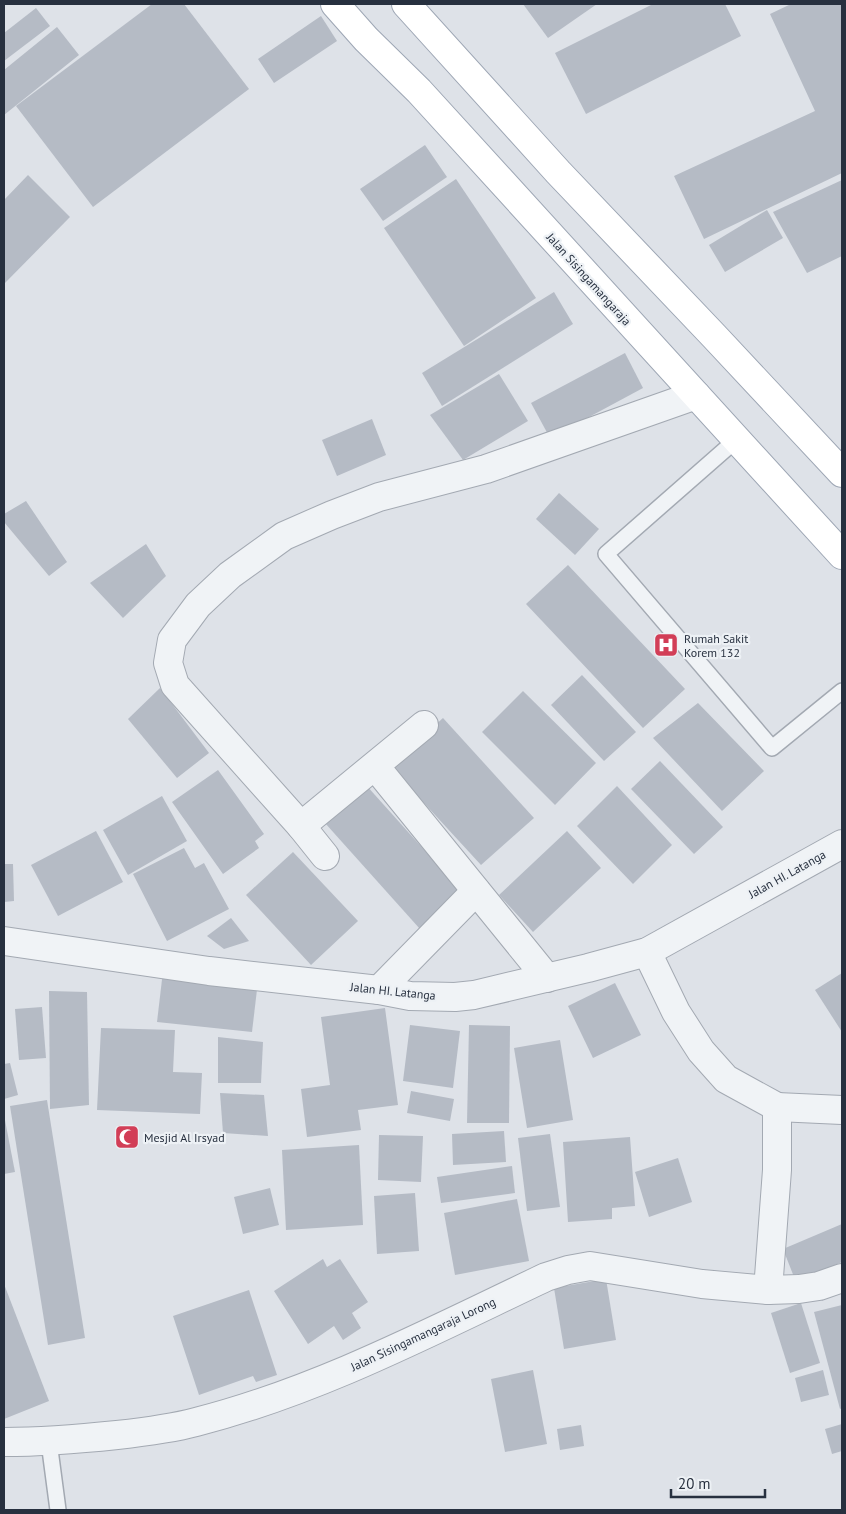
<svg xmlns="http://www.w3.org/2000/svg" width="846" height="1514" viewBox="0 0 846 1514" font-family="'PT Sans',sans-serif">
  <rect width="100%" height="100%" fill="#dee2e8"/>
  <g fill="#b5bbc5">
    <polygon points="152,4 184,4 249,89 93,207 16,106"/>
    <polygon points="523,4 597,4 548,38"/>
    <polygon points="653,4 725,4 741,36 586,114 555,53"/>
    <polygon points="791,4 842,4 842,173 704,239 674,176 815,111 770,14"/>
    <polygon points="36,8 50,26 4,61 4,33"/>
    <polygon points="321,16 337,41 274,83 258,59"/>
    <polygon points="57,27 79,55 4,115 4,70"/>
    <polygon points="425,145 447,177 383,221 360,189"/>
    <polygon points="28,175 70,217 4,284 4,200"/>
    <polygon points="456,179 536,298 464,346 384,228"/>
    <polygon points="842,180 842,256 807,273 773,212"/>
    <polygon points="767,210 783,238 725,272 709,245"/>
    <polygon points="554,292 573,324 442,406 422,373"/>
    <polygon points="625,353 643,388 550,438 531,403"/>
    <polygon points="499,374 528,421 463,460 430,415"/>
    <polygon points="372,419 386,455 337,476 322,440"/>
    <polygon points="559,493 599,529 575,555 536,519"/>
    <polygon points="26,501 67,562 49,576 4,522 4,514"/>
    <polygon points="146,544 166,576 123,618 90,583"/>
    <polygon points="568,565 685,689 643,728 526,604"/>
    <polygon points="582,675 636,732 604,761 551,705"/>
    <polygon points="160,688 209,753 177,778 128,719"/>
    <polygon points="523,691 596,763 555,805 482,732"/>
    <polygon points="698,703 764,771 722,811 653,738"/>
    <polygon points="443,718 534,818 481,865 390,766"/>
    <polygon points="660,761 723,827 694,854 631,789"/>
    <polygon points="218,770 264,834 255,841 259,848 223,874 172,802"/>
    <polygon points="366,785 461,891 420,929 325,823"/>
    <polygon points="617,786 672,845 633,884 577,826"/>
    <polygon points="162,796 187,841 128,875 103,830"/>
    <polygon points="96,831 123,882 58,916 31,865"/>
    <polygon points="567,831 601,868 533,932 499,895"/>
    <polygon points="184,848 195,868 204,863 229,909 167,941 133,874"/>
    <polygon points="293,852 358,921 311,965 246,895"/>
    <polygon points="4,864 13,864 14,901 4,902"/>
    <polygon points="231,918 249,941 224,949 207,936"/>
    <polygon points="163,971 258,981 252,1032 157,1022"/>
    <polygon points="842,973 842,1032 815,990"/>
    <polygon points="615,983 641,1035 593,1058 568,1006"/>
    <polygon points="49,991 87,992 89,1105 50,1109"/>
    <polygon points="42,1007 46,1058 19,1060 15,1009"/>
    <polygon points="385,1008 398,1105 358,1110 361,1130 307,1137 301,1089 330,1085 321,1017"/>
    <polygon points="410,1025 460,1031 453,1088 403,1081"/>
    <polygon points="469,1025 510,1026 509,1123 467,1123"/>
    <polygon points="101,1028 175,1030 173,1072 202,1073 200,1114 97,1110"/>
    <polygon points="218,1037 263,1042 261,1083 218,1083"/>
    <polygon points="560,1040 573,1120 527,1128 514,1048"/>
    <polygon points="10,1063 18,1095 4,1099 4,1064"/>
    <polygon points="411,1091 454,1099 450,1121 407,1113"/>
    <polygon points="220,1093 264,1095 268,1136 223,1133"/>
    <polygon points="47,1100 85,1338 48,1345 10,1106"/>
    <polygon points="4,1115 15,1172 4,1174"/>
    <polygon points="504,1131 506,1162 453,1165 452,1134"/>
    <polygon points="550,1134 560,1207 527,1211 518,1138"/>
    <polygon points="379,1135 423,1136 421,1182 378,1180"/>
    <polygon points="630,1137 635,1206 612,1208 612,1219 568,1222 563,1142"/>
    <polygon points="359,1145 363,1225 286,1230 282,1150"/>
    <polygon points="678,1158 692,1202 649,1217 635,1172"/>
    <polygon points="512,1166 515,1193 441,1203 437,1177"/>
    <polygon points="270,1188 279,1225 243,1234 234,1197"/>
    <polygon points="415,1193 419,1251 377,1254 374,1196"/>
    <polygon points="517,1199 529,1261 455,1275 444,1213"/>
    <polygon points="842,1224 842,1262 796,1282 783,1249"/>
    <polygon points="323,1259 327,1267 340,1259 368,1302 352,1313 361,1328 343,1340 334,1326 308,1344 274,1291"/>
    <polygon points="606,1279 616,1340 564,1349 554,1288"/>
    <polygon points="4,1284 49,1401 4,1419"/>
    <polygon points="249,1290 277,1375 256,1382 253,1376 199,1395 173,1316"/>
    <polygon points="801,1303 820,1363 790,1373 771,1313"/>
    <polygon points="842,1305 842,1408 840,1409 814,1312"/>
    <polygon points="533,1370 547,1444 505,1452 491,1379"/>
    <polygon points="823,1370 829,1395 801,1402 795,1378"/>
    <polygon points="842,1424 842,1451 832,1454 825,1429"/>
    <polygon points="581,1425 584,1446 560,1450 557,1429"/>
  </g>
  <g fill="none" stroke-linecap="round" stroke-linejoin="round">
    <defs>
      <g id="lane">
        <polyline points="736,440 606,554 772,748 842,691"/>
        <polyline points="49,1442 58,1510"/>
      </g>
      <g id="street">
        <polyline points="375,766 547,978"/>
        <polyline points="301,826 424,725"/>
        <polyline points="325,856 301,826 175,685 168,663 172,640 198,605 230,575 284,536 332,515 379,497 486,469 696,395"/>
        <polyline points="4,941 209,971 379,990 410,996 455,997 474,995 588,968 647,952 842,844"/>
        <polyline points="647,952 676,1012 701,1051 726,1079 777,1107 777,1170 768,1290"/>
        <polyline points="379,990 476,891"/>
        <polyline points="777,1107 842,1110"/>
        <path d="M4,1442C42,1442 79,1439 117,1435C144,1432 170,1429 196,1422C318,1391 432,1331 546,1277L568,1270L590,1266L702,1284L768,1290L799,1289L819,1286L842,1278"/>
      </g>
      <g id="primary">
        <polyline points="335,4 366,39 419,91 842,555"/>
        <polyline points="406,4 558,172 714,336 842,473"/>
      </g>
    </defs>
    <use href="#lane" stroke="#a3a9b2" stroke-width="18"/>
    <use href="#street" stroke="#a3a9b2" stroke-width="30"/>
    <use href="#primary" stroke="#9da6b4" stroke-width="30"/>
    <use href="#lane" stroke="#f0f3f6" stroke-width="15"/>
    <use href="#street" stroke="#f0f3f6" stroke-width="28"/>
    <use href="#primary" stroke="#fff" stroke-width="28"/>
  </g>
  <defs>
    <symbol id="hospital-square" viewBox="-11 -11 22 22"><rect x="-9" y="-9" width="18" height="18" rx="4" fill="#d23e57" stroke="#edf1f5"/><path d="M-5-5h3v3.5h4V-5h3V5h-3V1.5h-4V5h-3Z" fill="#fff"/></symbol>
    <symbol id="mosque-square" viewBox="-11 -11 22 22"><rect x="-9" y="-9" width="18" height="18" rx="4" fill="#d23e57" stroke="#edf1f5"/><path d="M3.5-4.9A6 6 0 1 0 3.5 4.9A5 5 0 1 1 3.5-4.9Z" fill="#fff"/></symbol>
  </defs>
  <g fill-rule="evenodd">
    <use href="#hospital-square" x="652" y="631" width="28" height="28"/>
    <use href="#mosque-square" x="113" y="1123" width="28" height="28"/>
  </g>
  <g text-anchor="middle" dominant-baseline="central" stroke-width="4.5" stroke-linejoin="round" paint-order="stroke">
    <g font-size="12" fill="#27303f" stroke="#edf1f5">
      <text transform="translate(589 279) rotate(48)">Jalan Sisingamangaraja</text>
      <text transform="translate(787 874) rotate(-29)">Jalan HI. Latanga</text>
      <text transform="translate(393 991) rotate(6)">Jalan HI. Latanga</text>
      <text transform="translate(423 1334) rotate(-25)">Jalan Sisingamangaraja Lorong</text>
    </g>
    <g font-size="12" fill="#27303f" stroke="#edf1f5" text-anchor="start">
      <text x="684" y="638">Rumah Sakit<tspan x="684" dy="14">Korem 132</tspan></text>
      <text x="144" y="1137">Mesjid Al Irsyad</text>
    </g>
  </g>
  <rect width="846" height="1514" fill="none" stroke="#27303f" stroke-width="10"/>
  <path d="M671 1489v8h94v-8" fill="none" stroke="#27303f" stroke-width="2.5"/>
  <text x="678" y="1489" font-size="15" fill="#27303f" stroke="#edf1f5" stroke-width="4" paint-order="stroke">20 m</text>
</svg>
